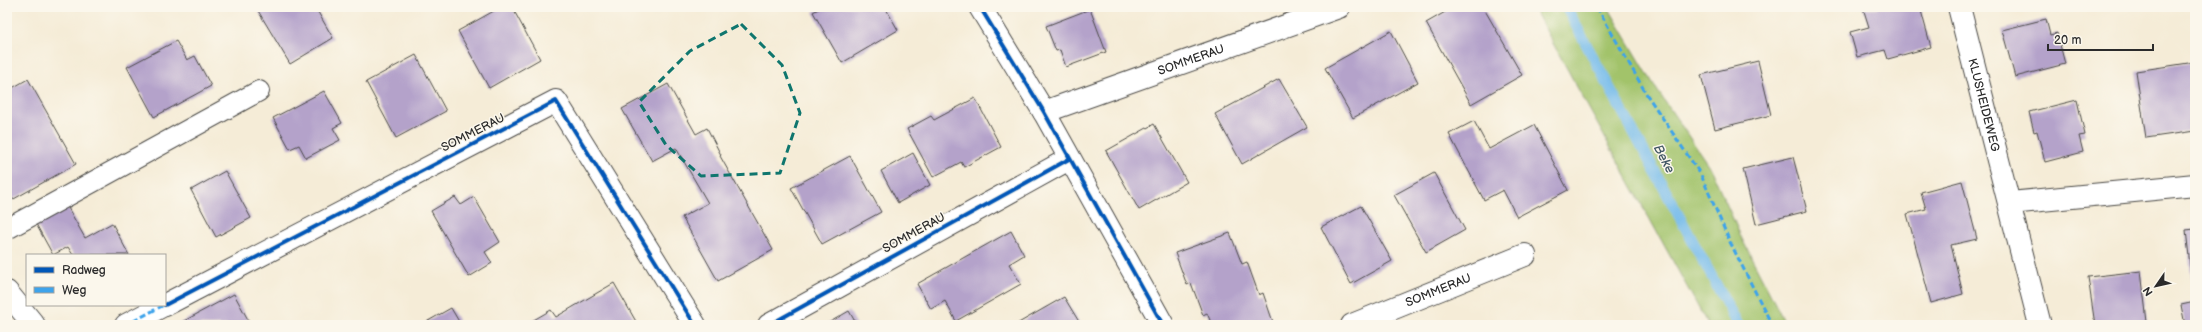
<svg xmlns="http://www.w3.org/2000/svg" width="2202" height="332" viewBox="0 0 2202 332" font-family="'Balsamiq Sans',sans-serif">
  <rect width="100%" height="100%" fill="#fbf7ec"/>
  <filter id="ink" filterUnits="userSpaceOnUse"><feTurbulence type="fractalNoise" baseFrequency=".025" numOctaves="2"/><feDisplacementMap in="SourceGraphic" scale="8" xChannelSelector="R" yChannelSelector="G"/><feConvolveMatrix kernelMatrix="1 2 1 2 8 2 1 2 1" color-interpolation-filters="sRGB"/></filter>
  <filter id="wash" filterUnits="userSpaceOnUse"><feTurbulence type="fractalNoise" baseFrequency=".012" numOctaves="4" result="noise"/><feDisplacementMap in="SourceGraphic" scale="16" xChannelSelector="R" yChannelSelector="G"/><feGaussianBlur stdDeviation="0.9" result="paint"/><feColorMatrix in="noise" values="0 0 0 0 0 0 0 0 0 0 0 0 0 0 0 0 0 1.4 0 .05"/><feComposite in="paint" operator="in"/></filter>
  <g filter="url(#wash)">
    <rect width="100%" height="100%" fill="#f5ecd7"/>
    <polygon fill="#a2c36b" stroke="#66774b" points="1533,7 1608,7 1657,90 1711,169 1742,239 1786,325 1708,325"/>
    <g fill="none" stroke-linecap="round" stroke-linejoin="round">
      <polyline stroke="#72baea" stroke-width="11" points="1566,7 1738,325"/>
    </g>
    <g id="blocks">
      <g fill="#b4a2ca">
        <polygon points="261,7 315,7 333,38 290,64 257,9"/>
        <polygon points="501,7 512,7 540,59 489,88 458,31"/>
        <polygon points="822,7 885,7 898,30 842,63 813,12"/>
        <polygon points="1454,7 1483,7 1522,75 1471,104 1426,23"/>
        <polygon points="1920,7 1931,47 1888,59 1885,50 1857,57 1850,32 1869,27 1863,8"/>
        <polygon points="1090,9 1106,52 1066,67 1060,50 1056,51 1046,26"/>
        <polygon points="2046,19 2050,35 2057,33 2065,64 2015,77 2002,30"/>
        <polygon points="1391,31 1418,82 1353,118 1325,68"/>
        <polygon points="176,41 187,60 195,56 211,86 154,117 127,67"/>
        <polygon points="416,55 446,111 396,138 366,82"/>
        <polygon points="1758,61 1771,115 1715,129 1701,75"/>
        <polygon points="2195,62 2195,131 2146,138 2136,71"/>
        <polygon points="28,79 76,164 12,200 7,191 7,91"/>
        <polygon points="1279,79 1307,127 1242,164 1215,114"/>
        <polygon points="668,84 696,134 707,128 721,155 720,156 773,250 718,281 682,217 708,203 676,148 652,161 622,109"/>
        <polygon points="324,91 342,123 333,128 340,140 306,158 299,145 290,149 273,118"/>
        <polygon points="975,98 1001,147 964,167 961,162 933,177 907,129 931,116 934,120"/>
        <polygon points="2077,100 2085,135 2079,136 2083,152 2045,162 2037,131 2034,132 2029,112"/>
        <polygon points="1474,121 1489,149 1534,125 1568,190 1517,217 1503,190 1484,200 1449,134"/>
        <polygon points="1154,124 1187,182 1139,210 1106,151"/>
        <polygon points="913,153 930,185 898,203 881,171"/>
        <polygon points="850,156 881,212 822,244 791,188"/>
        <polygon points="1793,157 1807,211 1756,224 1743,169"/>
        <polygon points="225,171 251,218 216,237 191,190"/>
        <polygon points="1434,173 1465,230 1426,252 1394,195"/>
        <polygon points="1962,181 1977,239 1951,245 1963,294 1931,303 1907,214 1926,209 1921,192"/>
        <polygon points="455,197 461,205 474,197 500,242 485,252 492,263 469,277 431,211"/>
        <polygon points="67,206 85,238 112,223 129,255 73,255 68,247 53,255 36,224"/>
        <polygon points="1361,206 1392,261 1351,284 1321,227"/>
        <polygon points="2195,229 2195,301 2194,301 2186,230"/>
        <polygon points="1011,231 1024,255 1009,264 1021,284 956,321 945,301 931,309 917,284"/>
        <polygon points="1230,233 1242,264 1247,262 1259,295 1263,293 1274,325 1212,325 1207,313 1203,315 1191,283 1187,285 1175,253"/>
        <polygon points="2141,271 2147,322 2127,325 2095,325 2088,277"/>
        <polygon points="614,283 638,325 525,325 551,310 556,317"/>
        <polygon points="234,294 251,325 177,325 182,322"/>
        <polygon points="1064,297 1081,325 1015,325"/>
        <polygon points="2195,302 2195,325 2185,325 2181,305"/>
        <polygon points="451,308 461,325 421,325"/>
        <polygon points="849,311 857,325 825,325"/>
      </g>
    </g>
  </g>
  <g filter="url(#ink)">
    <use href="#blocks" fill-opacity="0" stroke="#494845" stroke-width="1"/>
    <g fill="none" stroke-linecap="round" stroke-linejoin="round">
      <defs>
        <polyline id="service" points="7,229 259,91"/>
        <g id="minor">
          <polyline points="980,7 1044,112 1163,325"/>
          <path id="s1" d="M1959,7L2040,325"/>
          <path id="s2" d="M1044,112L1339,7"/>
          <polyline points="2010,203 2195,185"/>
          <polyline points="7,292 34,325"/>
          <polyline points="165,305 556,101 695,325"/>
          <polyline points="126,325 164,305"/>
          <polyline points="769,325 1069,159"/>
          <path id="s3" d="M1352,325L1525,255"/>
        </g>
      </defs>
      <use href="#service" stroke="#494845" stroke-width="22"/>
      <use href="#minor" stroke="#494845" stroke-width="24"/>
      <use href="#service" stroke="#fff" stroke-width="20"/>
      <use href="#minor" stroke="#fff" stroke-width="22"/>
      <g stroke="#3ea3eb" stroke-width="3" stroke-dasharray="6 3" stroke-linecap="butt">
        <polyline points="1597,7 1647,95 1701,175 1730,242 1772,325"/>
        <polyline points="126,325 164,305"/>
      </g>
      <defs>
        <g id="cycleway">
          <polyline points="980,7 1044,112 1163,325"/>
          <polyline points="165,305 556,101 695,325"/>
          <polyline points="769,325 1069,159"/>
        </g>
      </defs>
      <use href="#cycleway" stroke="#fbf7ec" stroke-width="6"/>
      <use href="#cycleway" stroke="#0057b8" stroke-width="4"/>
    </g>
  </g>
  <path fill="none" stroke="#0f766e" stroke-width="3" stroke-dasharray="8 5" stroke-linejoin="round" d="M741,24L782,65L800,113L780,173L701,176L666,145L639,102L690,51Z"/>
  <g text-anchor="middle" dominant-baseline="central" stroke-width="3" stroke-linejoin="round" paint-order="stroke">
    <g font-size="12" fill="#2b2b2b" stroke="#fbf7ec">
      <text stroke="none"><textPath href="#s2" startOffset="156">SOMMERAU</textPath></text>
      <text stroke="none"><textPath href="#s1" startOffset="101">KLUSHEIDEWEG</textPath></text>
      <text transform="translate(473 133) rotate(-27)">SOMMERAU</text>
      <text transform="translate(914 233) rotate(-29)">SOMMERAU</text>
      <text stroke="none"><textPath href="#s3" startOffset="93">SOMMERAU</textPath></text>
    </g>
    <g font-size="13" font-style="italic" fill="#405664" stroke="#fbf7ec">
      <text transform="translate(1664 159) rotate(62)">Beke</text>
    </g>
  </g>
  <rect width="2202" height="332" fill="none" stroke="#fbf7ec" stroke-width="24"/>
  <rect x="26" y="254" width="140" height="52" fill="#fbf7ec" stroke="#a8a59f"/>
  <rect x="34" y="267" width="20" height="6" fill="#0057b8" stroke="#a8a59f"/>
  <text x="62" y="274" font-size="12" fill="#2b2b2b">Radweg</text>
  <rect x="34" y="287" width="20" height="6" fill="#3ea3eb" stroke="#a8a59f"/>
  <text x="62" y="294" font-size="12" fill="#2b2b2b">Weg</text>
  <g transform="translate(2156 286) rotate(236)" stroke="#fbf7ec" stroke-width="3" paint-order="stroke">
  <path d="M0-3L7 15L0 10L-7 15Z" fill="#2b2b2b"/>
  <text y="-6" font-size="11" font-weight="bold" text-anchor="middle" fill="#2b2b2b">N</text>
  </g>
  <path d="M2048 44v6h105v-6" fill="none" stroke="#2b2b2b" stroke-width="2"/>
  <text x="2054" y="44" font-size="12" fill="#2b2b2b" stroke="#fbf7ec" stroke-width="3" paint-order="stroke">20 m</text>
</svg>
